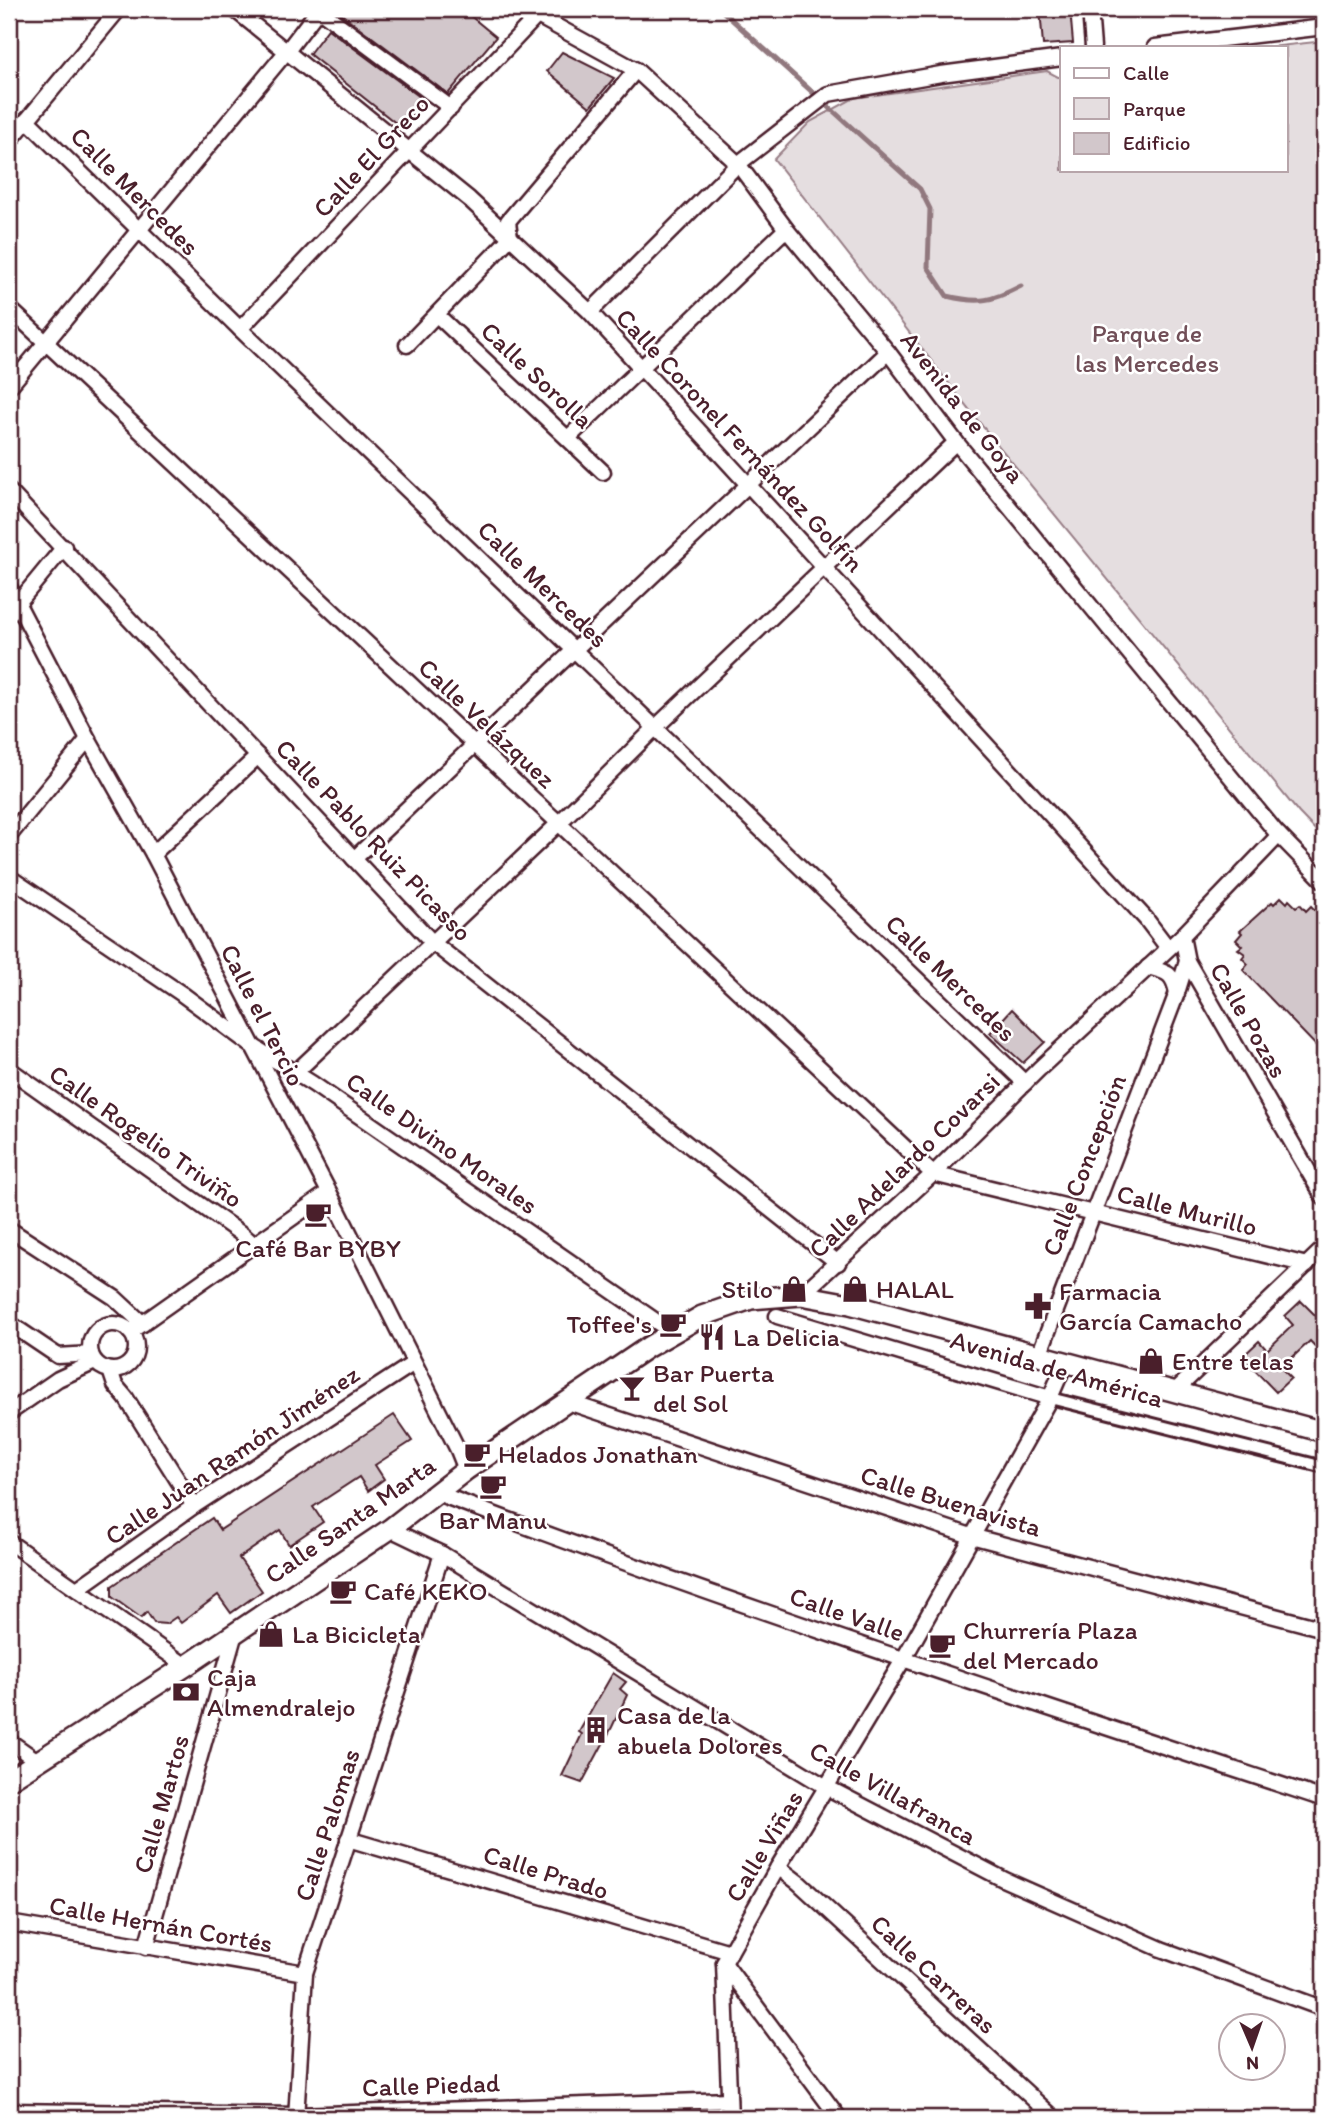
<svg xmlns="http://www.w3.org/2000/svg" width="1333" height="2127" viewBox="0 0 1333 2127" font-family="Itim,sans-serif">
  <rect width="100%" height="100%" fill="#fff"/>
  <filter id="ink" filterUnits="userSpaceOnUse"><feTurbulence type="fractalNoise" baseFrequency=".0143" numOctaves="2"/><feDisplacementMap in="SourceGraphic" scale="14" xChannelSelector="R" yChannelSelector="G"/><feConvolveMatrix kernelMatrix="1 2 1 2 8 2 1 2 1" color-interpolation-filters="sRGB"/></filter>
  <g filter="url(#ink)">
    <polygon fill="#e5dee0" stroke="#987e86" stroke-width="2" points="1324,41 1324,839 1299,813 979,422 774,159 810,122 854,98 1047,71 1058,77 1062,77 1062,170 1286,170 1286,47 1270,47"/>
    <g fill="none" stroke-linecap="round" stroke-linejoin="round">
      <path stroke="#91787e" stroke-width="5" d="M720,9L920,189L930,209L928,267L947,296C980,304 992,301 1021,286"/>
    </g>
    <g fill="#d2c7cb" stroke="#4a1f2b" stroke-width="2">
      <polygon points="343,9 462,9 496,37 448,94 340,13"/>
      <polygon points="1040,9 1070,9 1073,43 1043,45"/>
      <polygon points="328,29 424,100 402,128 309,54"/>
      <polygon points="562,52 614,78 590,107 547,71"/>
      <polygon points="1281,897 1287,903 1289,900 1296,907 1300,904 1306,911 1311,906 1324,919 1324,1054 1243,970 1248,964 1242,958 1245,954 1238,949 1242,946 1236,940 1242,933 1240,931 1272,902 1274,904"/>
      <polygon points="1012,1009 1045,1042 1023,1063 990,1033"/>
      <polygon points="1301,1301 1324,1324 1324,1356 1310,1341 1281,1368 1291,1378 1276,1392 1242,1357 1259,1341 1267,1350 1293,1325 1285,1316"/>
      <polygon points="394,1415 412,1441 375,1465 384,1479 368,1491 359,1477 313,1507 323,1522 289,1545 280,1530 239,1558 262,1591 231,1613 218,1595 181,1623 176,1617 166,1624 154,1623 147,1612 141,1618 112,1597 112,1586 212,1518 220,1530"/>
      <polygon points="613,1673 626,1682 620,1689 627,1695 612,1727 582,1783 562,1776 582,1734 579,1732"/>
    </g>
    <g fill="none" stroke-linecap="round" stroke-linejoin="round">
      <defs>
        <polyline id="pedestrian" points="1050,1398 1324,1467"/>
        <g id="minor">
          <polyline points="234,9 469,199 590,312 1146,919 1168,948"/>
          <polyline points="318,9 451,108"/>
          <polyline points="525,9 636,70 738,164 786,229 888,352 956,442 1276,832 1324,881"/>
          <polyline points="1090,9 1093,47"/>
          <polyline points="1155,47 1324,27"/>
          <polyline points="27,120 240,329 1025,1083"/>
          <polyline points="9,142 119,9"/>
          <polyline points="9,308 933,1174 1307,1265"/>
          <polyline points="590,312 738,164 828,94 941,74 1062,58"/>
          <polyline points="437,315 603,472"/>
          <polyline points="240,329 537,16"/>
          <polyline points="407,345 510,238 508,221 636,70"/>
          <polyline points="9,387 287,51 319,9"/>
          <polyline points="568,438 786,229"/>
          <polyline points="9,491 433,943 838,1263"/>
          <polyline points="9,587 88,739 153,854 329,1192 458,1450 466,1470"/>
          <polyline points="9,614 64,547"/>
          <polyline points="9,836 88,739"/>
          <polyline points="153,854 258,756"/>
          <polyline points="354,859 888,352"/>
          <polyline points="9,877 182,994 251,1045 313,1084 673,1333"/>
          <polyline points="1182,936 1187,961 1324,1198"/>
          <path d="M1148,967C1166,972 1173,972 1177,993"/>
          <polyline points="9,1069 243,1235 254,1245"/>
          <polyline points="296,1072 559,823 656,727 956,442"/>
          <polyline points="9,1229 115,1298 143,1324"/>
          <polyline points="801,1295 933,1174 1039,1069 1182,936 1279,835"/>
          <polyline points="777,1316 1050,1398"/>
          <polyline points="9,1323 58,1356 91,1354"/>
          <circle cx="113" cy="1347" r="23"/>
          <polyline points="130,1332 329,1192"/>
          <polyline points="1039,1355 1177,993 1187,961"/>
          <polyline points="110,1370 115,1385 126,1398 194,1506"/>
          <polyline points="1174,1392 1324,1248"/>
          <polyline points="568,1402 971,1536 1324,1629"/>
          <polyline points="9,1413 58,1379 95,1362"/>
          <path d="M437,1493C729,1604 1027,1701 1324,1799"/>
          <polyline points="390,1529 442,1554 828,1788 1005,1880 1161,1949 1324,2009"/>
          <polyline points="9,1542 186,1666"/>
          <polyline points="77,1589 194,1506 414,1363"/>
          <polyline points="9,1741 36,1760"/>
          <polyline points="348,1839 730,1952"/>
          <polyline points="778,1867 799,1883 1054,2118"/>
          <polyline points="9,1923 305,1973"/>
          <polyline points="146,1947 235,1633"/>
          <polyline points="724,1963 839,2118"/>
          <polyline points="9,2111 296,2115 729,2100"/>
          <polyline points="296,2118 305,1973 442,1554"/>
          <polyline points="730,2118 724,1963 778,1867 903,1660 1050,1398 1065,1363"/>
        </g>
        <polyline id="tertiary" points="9,1780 186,1666 390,1529 466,1470 648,1347 702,1316 751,1299 801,1295 850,1304 1324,1432"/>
      </defs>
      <use href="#pedestrian" stroke="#4a1f2b" stroke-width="16"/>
      <use href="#minor" stroke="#4a1f2b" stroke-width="19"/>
      <use href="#tertiary" stroke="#4a1f2b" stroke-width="24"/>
      <use href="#pedestrian" stroke="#fff" stroke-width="10"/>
      <use href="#minor" stroke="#fff" stroke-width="14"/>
      <use href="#tertiary" stroke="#fff" stroke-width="19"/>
    </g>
  </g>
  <defs>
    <symbol id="cafe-bare" viewBox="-9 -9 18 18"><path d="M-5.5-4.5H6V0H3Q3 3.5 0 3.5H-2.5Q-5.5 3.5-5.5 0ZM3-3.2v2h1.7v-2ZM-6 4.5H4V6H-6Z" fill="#4a1f2b" stroke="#fff" stroke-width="2.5" paint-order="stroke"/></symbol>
    <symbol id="shop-bare" viewBox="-9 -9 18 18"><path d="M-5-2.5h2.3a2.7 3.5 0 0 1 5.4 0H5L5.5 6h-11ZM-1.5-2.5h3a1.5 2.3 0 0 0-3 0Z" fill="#4a1f2b" stroke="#fff" stroke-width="2.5" paint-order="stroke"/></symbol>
    <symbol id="pharmacy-bare" viewBox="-9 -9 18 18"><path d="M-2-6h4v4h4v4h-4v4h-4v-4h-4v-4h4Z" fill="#4a1f2b" stroke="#fff" stroke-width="2.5" paint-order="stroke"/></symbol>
    <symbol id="restaurant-bare" viewBox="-9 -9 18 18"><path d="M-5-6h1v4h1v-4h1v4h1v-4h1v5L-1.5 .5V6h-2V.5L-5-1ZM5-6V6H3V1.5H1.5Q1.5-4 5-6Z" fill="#4a1f2b" stroke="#fff" stroke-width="2.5" paint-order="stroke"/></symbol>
    <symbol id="bar-bare" viewBox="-9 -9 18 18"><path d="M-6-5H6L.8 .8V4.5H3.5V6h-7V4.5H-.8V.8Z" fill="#4a1f2b" stroke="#fff" stroke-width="2.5" paint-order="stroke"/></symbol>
    <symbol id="bank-bare" viewBox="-9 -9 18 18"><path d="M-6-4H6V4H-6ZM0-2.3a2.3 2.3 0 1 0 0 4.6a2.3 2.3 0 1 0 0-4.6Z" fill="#4a1f2b" stroke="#fff" stroke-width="2.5" paint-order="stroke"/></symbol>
    <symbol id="building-bare" viewBox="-9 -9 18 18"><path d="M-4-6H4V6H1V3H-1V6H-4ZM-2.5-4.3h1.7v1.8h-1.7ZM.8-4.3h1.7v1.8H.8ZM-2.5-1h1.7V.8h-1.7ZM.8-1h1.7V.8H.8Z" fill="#4a1f2b" stroke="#fff" stroke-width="2.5" paint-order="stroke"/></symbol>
  </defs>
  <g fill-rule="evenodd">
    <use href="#cafe-bare" x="299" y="1195" width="38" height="38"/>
    <use href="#shop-bare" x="775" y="1270" width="38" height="38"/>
    <use href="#shop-bare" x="836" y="1270" width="38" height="38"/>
    <use href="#pharmacy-bare" x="1019" y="1287" width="38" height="38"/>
    <use href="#cafe-bare" x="654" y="1305" width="38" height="38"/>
    <use href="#restaurant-bare" x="693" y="1318" width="38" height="38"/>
    <use href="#shop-bare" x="1132" y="1342" width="38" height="38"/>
    <use href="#bar-bare" x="613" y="1369" width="38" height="38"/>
    <use href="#cafe-bare" x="458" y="1435" width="38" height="38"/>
    <use href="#cafe-bare" x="474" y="1467" width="38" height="38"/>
    <use href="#cafe-bare" x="324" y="1572" width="38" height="38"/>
    <use href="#shop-bare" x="252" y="1615" width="38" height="38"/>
    <use href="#cafe-bare" x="923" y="1626" width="38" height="38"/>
    <use href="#bank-bare" x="167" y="1673" width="38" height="38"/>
    <use href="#building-bare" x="577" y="1711" width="38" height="38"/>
  </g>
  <g text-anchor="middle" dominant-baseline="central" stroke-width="5" stroke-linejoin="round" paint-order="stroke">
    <g font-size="26" fill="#4a1f2b" stroke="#fff">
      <text transform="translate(371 156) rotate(-47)">Calle El Greco</text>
      <text transform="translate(135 191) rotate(45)">Calle Mercedes</text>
      <text transform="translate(537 375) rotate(43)">Calle Sorolla</text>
      <text transform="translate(963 407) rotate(52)">Avenida de Goya</text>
      <text transform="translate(740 440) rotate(47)">Calle Coronel Fernández Golfín</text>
      <text transform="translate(543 584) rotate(44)">Calle Mercedes</text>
      <text transform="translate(487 723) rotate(43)">Calle Velázquez</text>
      <text transform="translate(374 840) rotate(46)">Calle Pablo Ruiz Picasso</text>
      <text transform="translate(951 978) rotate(44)">Calle Mercedes</text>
      <text transform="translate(263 1015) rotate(63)">Calle el Tercio</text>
      <text transform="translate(1249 1020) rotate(60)">Calle Pozas</text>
      <text transform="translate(146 1136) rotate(35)">Calle Rogelio Triviño</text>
      <text transform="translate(442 1143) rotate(35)">Calle Divino Morales</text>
      <text transform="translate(904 1165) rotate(-44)">Calle Adelardo Covarsi</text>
      <text transform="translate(1084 1165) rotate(-69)">Calle Concepción</text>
      <text transform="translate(1187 1210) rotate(14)">Calle Murillo</text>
      <text transform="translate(1057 1369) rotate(16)">Avenida de América</text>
      <text transform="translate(232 1455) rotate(-34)">Calle Juan Ramón Jiménez</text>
      <text transform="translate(951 1501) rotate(17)">Calle Buenavista</text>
      <text transform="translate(350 1520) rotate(-35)">Calle Santa Marta</text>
      <text transform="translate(847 1614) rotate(19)">Calle Valle</text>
      <text transform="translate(893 1793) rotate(29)">Calle Villafranca</text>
      <text transform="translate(161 1804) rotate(-74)">Calle Martos</text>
      <text transform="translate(327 1825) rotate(-72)">Calle Palomas</text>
      <text transform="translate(764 1846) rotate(-59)">Calle Viñas</text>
      <text transform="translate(546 1872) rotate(17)">Calle Prado</text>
      <text transform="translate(161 1924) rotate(10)">Calle Hernán Cortés</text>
      <text transform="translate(934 1974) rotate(43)">Calle Carreras</text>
      <text transform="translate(431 2085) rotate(-2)">Calle Piedad</text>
    </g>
    <g font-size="26" fill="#714f58" stroke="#fff">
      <text x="1147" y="333">Parque de<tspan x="1147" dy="30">las Mercedes</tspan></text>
    </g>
    <g font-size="26" fill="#4a1f2b" stroke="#fff" text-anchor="start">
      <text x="318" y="1248" text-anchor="middle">Café Bar BYBY</text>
      <text x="773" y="1289" text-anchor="end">Stilo</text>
      <text x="876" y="1289">HALAL</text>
      <text x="1059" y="1291">Farmacia<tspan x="1059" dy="30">García Camacho</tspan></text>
      <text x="652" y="1324" text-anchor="end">Toffee's</text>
      <text x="733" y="1337">La Delicia</text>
      <text x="1172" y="1361">Entre telas</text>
      <text x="653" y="1373">Bar Puerta<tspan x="653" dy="30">del Sol</tspan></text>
      <text x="498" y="1454">Helados Jonathan</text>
      <text x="493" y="1520" text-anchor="middle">Bar Manu</text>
      <text x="364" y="1591">Café KEKO</text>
      <text x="963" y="1630">Churrería Plaza<tspan x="963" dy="30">del Mercado</tspan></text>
      <text x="292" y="1634">La Bicicleta</text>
      <text x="207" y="1677">Caja<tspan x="207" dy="30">Almendralejo</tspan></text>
      <text x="617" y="1715">Casa de la<tspan x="617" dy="30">abuela Dolores</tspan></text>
    </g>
  </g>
  <rect width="1333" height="2127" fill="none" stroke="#fff" stroke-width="35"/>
  <rect x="18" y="18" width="1298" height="2092" fill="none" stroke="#4a1f2b" stroke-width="2.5" filter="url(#ink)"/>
  <rect x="1060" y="46" width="228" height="126" fill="#ffffff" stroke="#b7a5aa" stroke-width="2"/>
  <rect x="1074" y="68" width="35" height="10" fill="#ffffff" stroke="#b7a5aa" stroke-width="2"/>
  <text x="1123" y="80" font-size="21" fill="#4a1f2b">Calle</text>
  <rect x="1074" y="98" width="35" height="21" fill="#e5dee0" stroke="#b7a5aa" stroke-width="2"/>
  <text x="1123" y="116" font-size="21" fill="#4a1f2b">Parque</text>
  <rect x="1074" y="133" width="35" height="21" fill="#d2c7cb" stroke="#b7a5aa" stroke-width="2"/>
  <text x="1123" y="150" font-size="21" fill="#4a1f2b">Edificio</text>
  <g transform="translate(1252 2047) rotate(178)"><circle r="33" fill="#ffffff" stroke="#b7a5aa" stroke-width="2"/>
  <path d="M0-5L12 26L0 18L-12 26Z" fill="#4a1f2b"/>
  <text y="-10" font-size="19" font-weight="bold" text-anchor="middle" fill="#4a1f2b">N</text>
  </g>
</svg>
